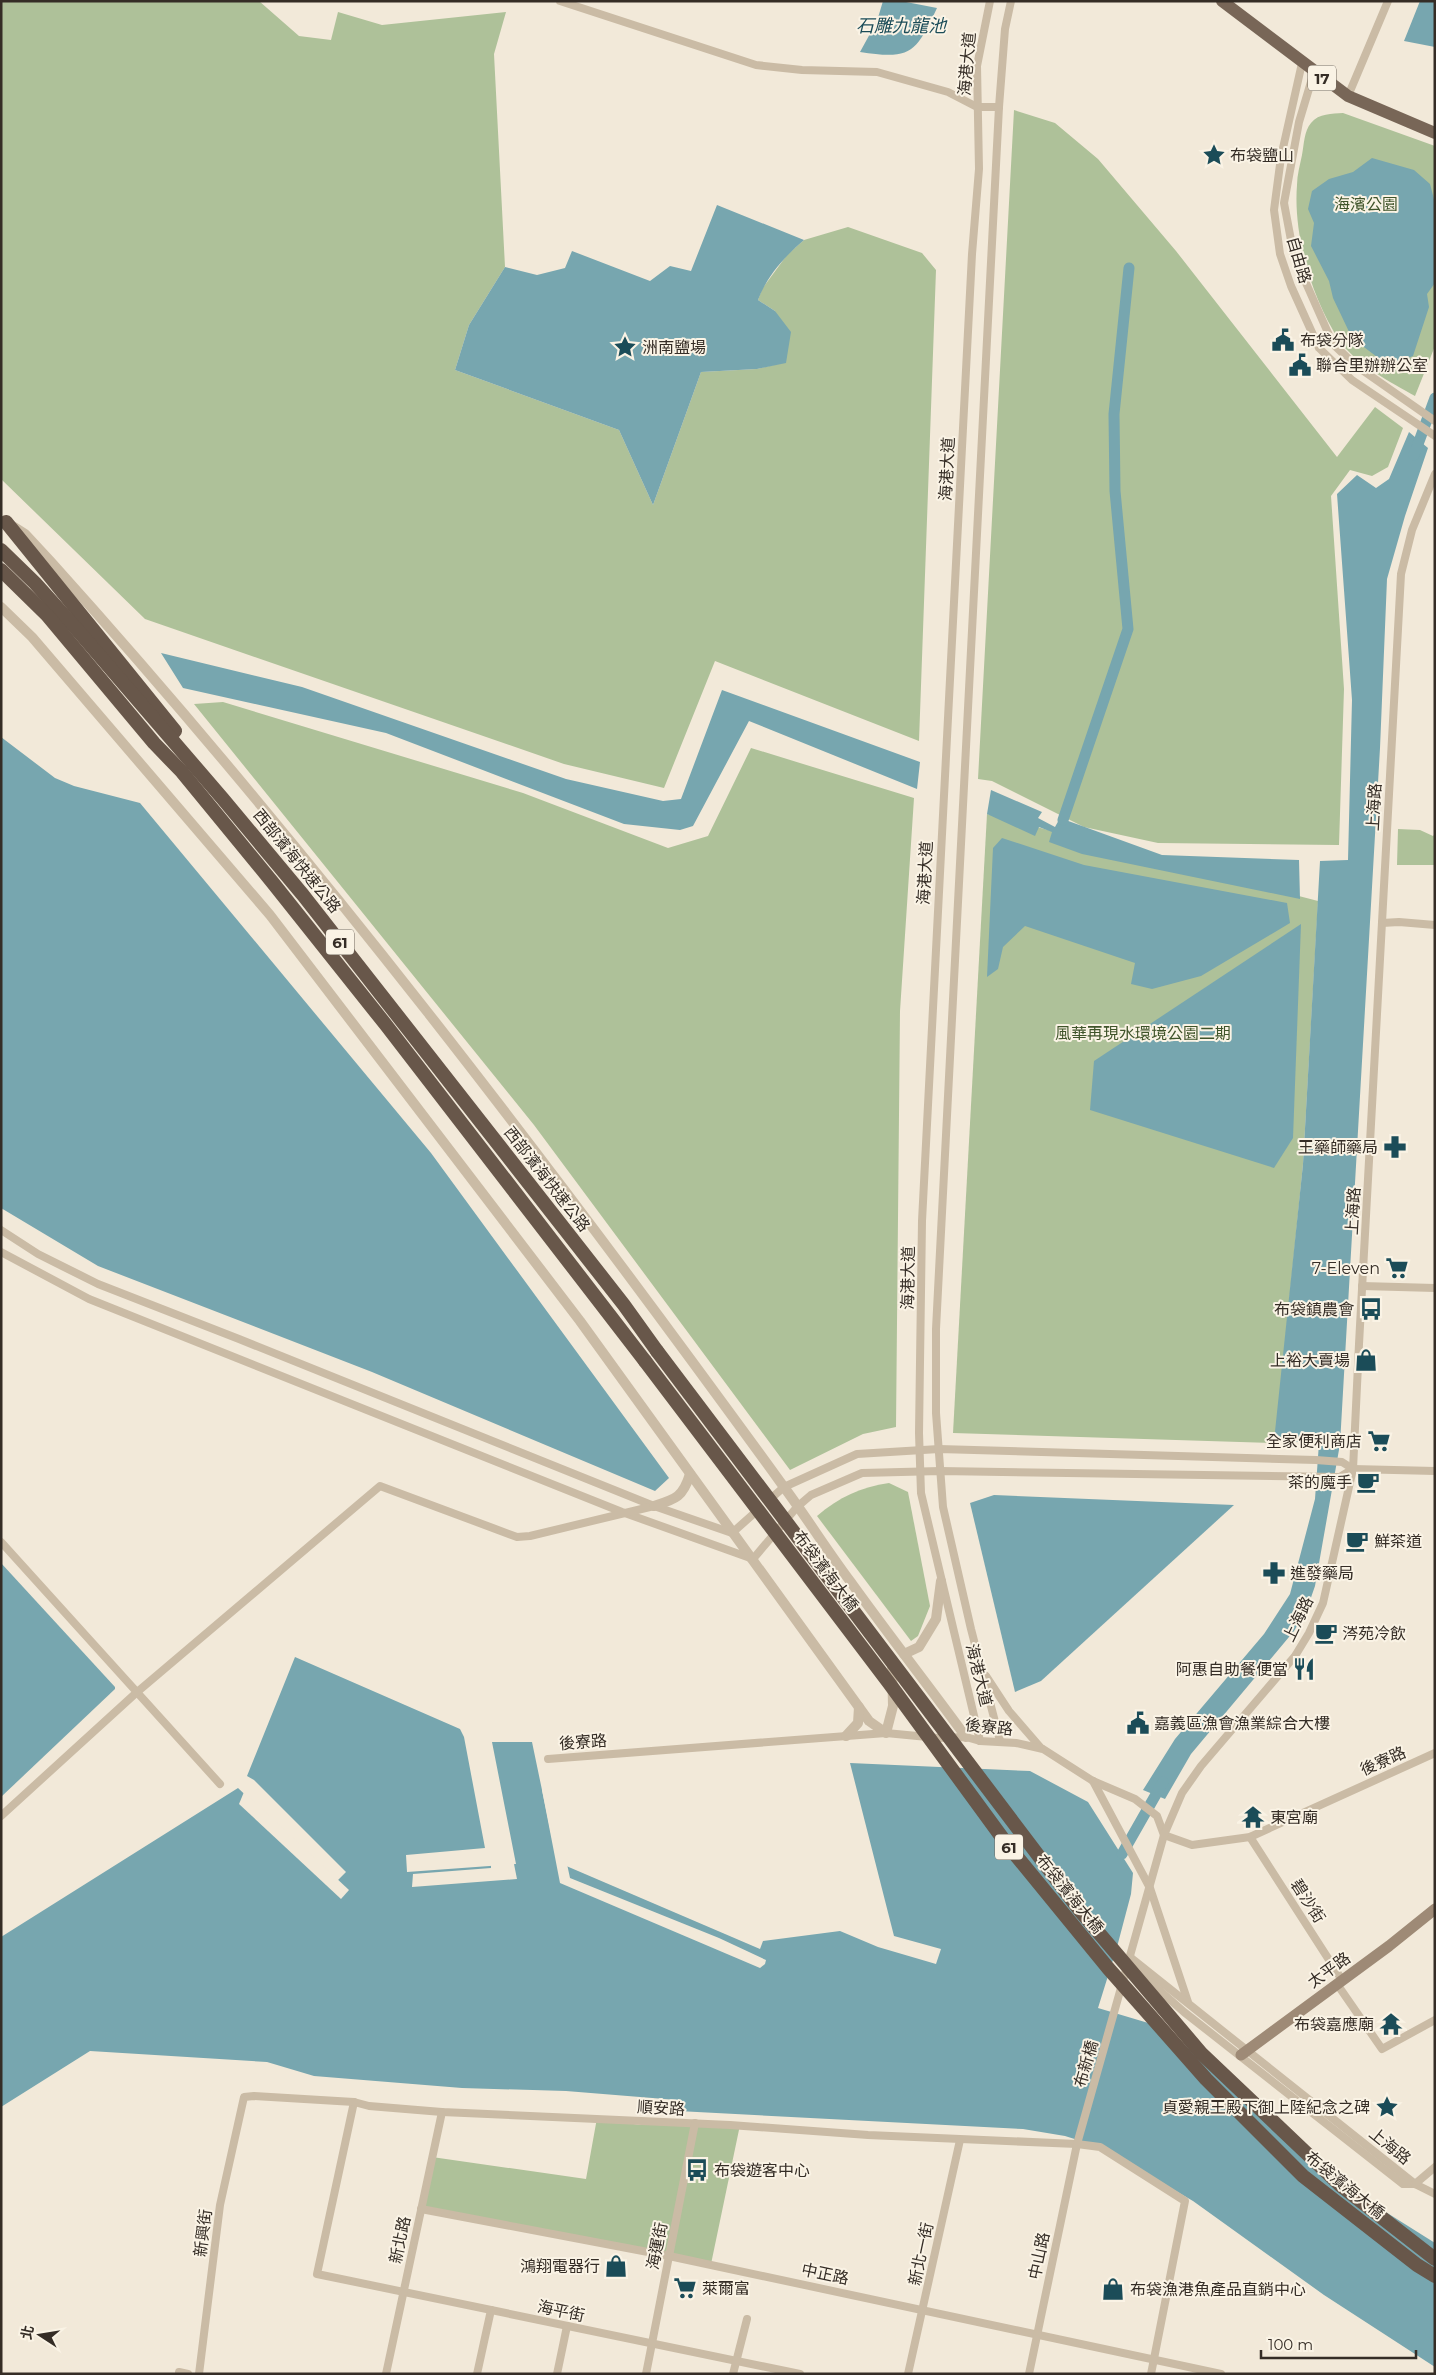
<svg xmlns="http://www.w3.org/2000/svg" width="1436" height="2375" viewBox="0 0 1436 2375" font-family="Montserrat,'Noto Sans TC',sans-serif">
  <rect width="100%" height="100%" fill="#f2e9d9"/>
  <g fill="#aec199">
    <polygon points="1,1 259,1 299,36 331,40 338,12 382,25 506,12 494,54 505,267 469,325 455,370 619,430 653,505 701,372 757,369 786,362 775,311 758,300 762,289 787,255 804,240 848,227 922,253 936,270 919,741 715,661 664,788 564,764 145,619 1,479"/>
    <polygon points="1014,110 1055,123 1098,159 1176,251 1337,457 1375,407 1403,428 1388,467 1372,476 1350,470 1331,496 1344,689 1339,845 1158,843 1084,827 992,781 978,779"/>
    <path d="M1343,113L1435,146V346L1415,396C1392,383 1354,363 1339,340C1312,299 1293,235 1297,185C1297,175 1300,165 1302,155C1304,145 1304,131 1311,123C1319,113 1332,114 1343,113Z"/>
    <polygon points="223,702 523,793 668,848 708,836 751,748 914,798 900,1011 896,1427 863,1434 790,1470 534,1125 194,704"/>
    <polygon points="987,814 1318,901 1303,1164 1275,1443 953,1433"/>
    <polygon points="1398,829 1420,830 1433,836 1435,834 1435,865 1397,865"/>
    <path d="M889,1483L908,1492L930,1606L918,1636L911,1641L817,1516C839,1497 861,1487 889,1483Z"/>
    <polygon points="597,2118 640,2125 740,2125 711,2264 421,2209 432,2157 586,2179"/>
  </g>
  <g fill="#77a6af">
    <path d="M883,1H901L937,8C916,53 911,60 860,52L877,21Z"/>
    <polygon points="1420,1 1435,1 1435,47 1404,41"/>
    <polygon points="1372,158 1414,170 1430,184 1435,203 1435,283 1427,294 1429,307 1413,356 1398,362 1385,363 1352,338 1333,298 1329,281 1311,246 1314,223 1308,209 1312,191 1329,179 1353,172"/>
    <path d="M717,205L804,240C785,256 767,276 758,300L775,311L791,332L786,363L757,369L701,372L653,505L619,430L455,370L469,325L505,267L537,275L565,268L572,251L650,281L670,266L691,271Z"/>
    <polygon points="1409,432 1428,448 1405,516 1387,579 1380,748 1340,1444 1315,1586 1307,1609 1294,1631 1191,1754 1165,1799 1143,1790 1175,1739 1264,1634 1290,1594 1315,1499 1319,1443 1274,1441 1303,1164 1320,861 1348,860 1352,700 1337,494 1357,475 1376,488 1389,479"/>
    <polygon points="161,653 302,687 566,779 663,801 681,799 722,690 920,762 917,789 749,721 693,826 680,830 624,824 386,733 183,688"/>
    <polygon points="1,737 55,778 74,786 140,803 431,1153 669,1478 655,1491 372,1372 98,1266 1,1208"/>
    <polygon points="991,790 1042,812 1038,818 1055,827 1060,818 1162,855 1299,860 1300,899 1082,854 1049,842 1052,832 1039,827 1035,836 987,814"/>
    <polygon points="1002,838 1084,865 1287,903 1290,923 1201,976 1152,989 1131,984 1135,963 1025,926 1003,947 998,969 987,977 993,848"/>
    <polygon points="1301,924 1293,1138 1274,1168 1090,1110 1094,1061"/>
    <polygon points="994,1495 1234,1505 1041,1681 1015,1692 970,1503"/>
    <polygon points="1,1563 115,1687 115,1689 1,1797"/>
    <polygon points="295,1657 460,1729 464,1737 485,1848 406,1855 407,1872 516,1864 492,1742 532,1742 557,1862 760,1949 763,1941 840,1931 878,1947 936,1964 941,1949 894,1936 850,1763 1030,1771 1088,1802 1133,1873 1131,1894 1117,1947 1098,2008 1165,2028 1267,2116 1373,2204 1435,2243 1435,2367 1324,2295 1193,2201 1100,2147 1065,2136 1023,2129 678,2111 677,2100 566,2091 462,2088 314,2076 267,2062 90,2051 1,2107 1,1937 238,1788 337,1881 346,1872 254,1780 247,1776"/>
  </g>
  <g fill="#f2e9d9">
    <polygon points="494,1764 517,1879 412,1887 413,1874 491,1868 491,1863 513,1862"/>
    <polygon points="542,1790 544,1790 559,1860 567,1864 570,1878 719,1938 766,1960 765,1964 760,1968 560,1883"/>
    <polygon points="244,1792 349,1890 341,1899 239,1804"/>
  </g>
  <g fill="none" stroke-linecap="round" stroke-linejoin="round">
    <g stroke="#77a6af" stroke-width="11">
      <polyline points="1414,455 1435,398"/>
      <polyline points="1063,820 1128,629 1115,491 1114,414 1129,268"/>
      <polyline points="1122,1854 1163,1782"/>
    </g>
    <g stroke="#cabba5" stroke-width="8">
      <polyline points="560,1 756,65 802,70 877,72 948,92 977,107 999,107"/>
      <polyline points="1302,63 1281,157 1274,210 1280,254 1291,286 1319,348 1352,380 1435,436"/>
      <polyline points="1314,72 1299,122 1284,203 1294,256 1333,344 1355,365 1435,421"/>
      <polyline points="1348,96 1388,1"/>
      <polyline points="1382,923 1399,922 1435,925"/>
      <polyline points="1,1230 38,1254 98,1284 239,1339 654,1506 732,1533 759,1509"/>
      <polyline points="1,1252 89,1299 622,1512 753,1559 797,1507 811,1495 862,1473 940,1471 1340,1477 1353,1469"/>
      <polyline points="1362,1286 1435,1288"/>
      <polyline points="1353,1469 1435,1471"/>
      <polyline points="768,1501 784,1487 857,1454 939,1449 1316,1460 1342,1462 1353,1469"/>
      <polyline points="1,1542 220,1784"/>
      <polyline points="986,1676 1009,1711 1041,1748"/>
      <polyline points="980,1741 921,1493 919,1433 922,1221 972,254 979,169 977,66 990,1"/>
      <polyline points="1000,1741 971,1629 943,1507 936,1413 936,1329 999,107 1005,29 1011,1"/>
      <polyline points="548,1759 886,1733 938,1738 966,1737 980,1741 1016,1743 1043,1749 1093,1781 1135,1799 1157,1816 1164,1835 1192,1845 1250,1837 1435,1753"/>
      <polyline points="1093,1781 1150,1888 1188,2002"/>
      <polyline points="1,1816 136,1693 380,1486 517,1537 530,1536 654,1506"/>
      <polyline points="1250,1837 1342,1980"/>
      <polyline points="1131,1958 1415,2184 1435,2194"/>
      <polyline points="1141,1974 1184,2012 1403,2184 1415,2184"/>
      <polyline points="1337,1984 1382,2049 1435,2020"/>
      <polyline points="354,2102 317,2274 800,2374"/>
      <polyline points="1415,2184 1435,2167"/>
      <polyline points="421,2209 669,2256 1221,2374"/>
      <polyline points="179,2372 188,2374"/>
      <polyline points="199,2374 220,2205 244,2097 254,2096 354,2102 369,2106 442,2112 730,2125 868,2135 1077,2144 1100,2147 1185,2201 1151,2374"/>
      <polyline points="386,2374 442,2112"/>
      <polyline points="477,2374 491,2310"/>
      <polyline points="557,2374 567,2326"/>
      <polyline points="646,2374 695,2123"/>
      <polyline points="733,2374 747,2319"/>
      <polyline points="908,2374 960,2140"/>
      <polyline points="1029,2374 1077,2144 1164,1835 1182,1793 1201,1766 1295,1656 1309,1633 1323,1603 1353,1469 1359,1344 1401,574 1412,530 1435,474"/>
    </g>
    <g stroke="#cabba5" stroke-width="10">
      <path d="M14,527L25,534L51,562C313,853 551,1166 781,1483C805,1515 826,1549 850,1581C888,1634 928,1685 966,1737"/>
      <polyline points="1,607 32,637 270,915 580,1321 869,1721 886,1733 893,1706 892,1661"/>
      <path d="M654,1506C676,1499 683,1497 690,1474"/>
      <polyline points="904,1654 919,1647 936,1619 941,1581"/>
      <polyline points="846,1736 858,1723 859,1707"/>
    </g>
    <polyline stroke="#9e8a76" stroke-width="11" points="1241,2055 1389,1946 1435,1909"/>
    <polyline stroke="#786657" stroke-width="12" points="1222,1 1348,96 1435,133"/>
    <g stroke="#68574a" stroke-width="14">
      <polyline points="6,522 175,731"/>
      <polyline points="1,550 35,583 80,633 223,799 303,895 624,1305 657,1351"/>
      <polyline points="1,570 47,615 154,743 182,772 273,883 386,1025 645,1361"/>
    </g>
    <g stroke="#68574a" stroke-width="14">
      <polyline points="657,1351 1081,1912 1201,2053 1340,2185 1435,2259"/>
      <polyline points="645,1361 889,1683 1009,1847 1108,1968 1206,2079 1303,2176 1417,2265 1435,2276"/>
    </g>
  </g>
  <defs>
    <symbol id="sight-bare" viewBox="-9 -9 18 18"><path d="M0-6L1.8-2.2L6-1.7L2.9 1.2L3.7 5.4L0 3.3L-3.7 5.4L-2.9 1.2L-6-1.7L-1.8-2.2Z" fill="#1b4c58" stroke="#faf3e5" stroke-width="2.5" paint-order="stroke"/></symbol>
    <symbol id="civic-bare" viewBox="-9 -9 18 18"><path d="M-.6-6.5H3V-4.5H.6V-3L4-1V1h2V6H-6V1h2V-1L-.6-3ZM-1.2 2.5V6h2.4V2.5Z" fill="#1b4c58" stroke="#faf3e5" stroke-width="2.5" paint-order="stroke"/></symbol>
    <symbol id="pharmacy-bare" viewBox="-9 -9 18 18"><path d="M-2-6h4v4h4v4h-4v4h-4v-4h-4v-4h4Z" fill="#1b4c58" stroke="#faf3e5" stroke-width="2.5" paint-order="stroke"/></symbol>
    <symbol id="supermarket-bare" viewBox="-9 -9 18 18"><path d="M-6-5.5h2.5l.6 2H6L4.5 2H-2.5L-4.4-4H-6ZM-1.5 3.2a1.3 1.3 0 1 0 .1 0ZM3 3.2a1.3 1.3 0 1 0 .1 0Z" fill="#1b4c58" stroke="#faf3e5" stroke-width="2.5" paint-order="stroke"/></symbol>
    <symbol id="bus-bare" viewBox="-9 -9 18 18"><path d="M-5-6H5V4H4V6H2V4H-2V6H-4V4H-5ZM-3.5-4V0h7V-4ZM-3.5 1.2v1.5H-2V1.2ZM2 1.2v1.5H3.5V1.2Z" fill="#1b4c58" stroke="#faf3e5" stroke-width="2.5" paint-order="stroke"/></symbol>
    <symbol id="shop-bare" viewBox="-9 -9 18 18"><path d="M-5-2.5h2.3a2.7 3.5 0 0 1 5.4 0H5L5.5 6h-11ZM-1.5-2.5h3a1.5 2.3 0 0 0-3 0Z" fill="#1b4c58" stroke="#faf3e5" stroke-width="2.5" paint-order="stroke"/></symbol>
    <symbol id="cafe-bare" viewBox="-9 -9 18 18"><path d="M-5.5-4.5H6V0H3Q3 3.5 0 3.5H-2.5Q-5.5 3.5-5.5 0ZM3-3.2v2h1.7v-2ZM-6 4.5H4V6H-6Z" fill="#1b4c58" stroke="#faf3e5" stroke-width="2.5" paint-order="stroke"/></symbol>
    <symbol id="restaurant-bare" viewBox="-9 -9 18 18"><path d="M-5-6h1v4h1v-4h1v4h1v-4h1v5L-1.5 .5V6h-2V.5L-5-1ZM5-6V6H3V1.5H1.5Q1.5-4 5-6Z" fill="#1b4c58" stroke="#faf3e5" stroke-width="2.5" paint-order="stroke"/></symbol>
    <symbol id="temple-bare" viewBox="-9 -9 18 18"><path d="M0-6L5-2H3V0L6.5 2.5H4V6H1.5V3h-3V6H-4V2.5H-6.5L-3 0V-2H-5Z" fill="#1b4c58" stroke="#faf3e5" stroke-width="2.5" paint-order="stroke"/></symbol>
  </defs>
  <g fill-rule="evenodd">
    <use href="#sight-bare" x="1198" y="139" width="32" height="32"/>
    <use href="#civic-bare" x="1267" y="324" width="32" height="32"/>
    <use href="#sight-bare" x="609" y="331" width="32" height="32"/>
    <use href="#civic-bare" x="1284" y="349" width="32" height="32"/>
    <use href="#pharmacy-bare" x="1379" y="1131" width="32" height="32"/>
    <use href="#supermarket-bare" x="1381" y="1252" width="32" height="32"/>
    <use href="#bus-bare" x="1355" y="1293" width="32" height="32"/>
    <use href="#shop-bare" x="1350" y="1344" width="32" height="32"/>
    <use href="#supermarket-bare" x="1363" y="1425" width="32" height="32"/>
    <use href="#cafe-bare" x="1352" y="1466" width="32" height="32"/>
    <use href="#cafe-bare" x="1341" y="1525" width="32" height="32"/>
    <use href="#pharmacy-bare" x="1258" y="1557" width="32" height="32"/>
    <use href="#cafe-bare" x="1310" y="1617" width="32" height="32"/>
    <use href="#restaurant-bare" x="1288" y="1653" width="32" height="32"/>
    <use href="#civic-bare" x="1122" y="1707" width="32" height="32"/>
    <use href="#temple-bare" x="1237" y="1801" width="32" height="32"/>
    <use href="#temple-bare" x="1375" y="2008" width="32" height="32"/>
    <use href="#sight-bare" x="1371" y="2091" width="32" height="32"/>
    <use href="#bus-bare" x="681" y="2154" width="32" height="32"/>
    <use href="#shop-bare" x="600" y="2250" width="32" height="32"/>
    <use href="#supermarket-bare" x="669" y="2272" width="32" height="32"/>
    <use href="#shop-bare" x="1097" y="2273" width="32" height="32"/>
  </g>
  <g text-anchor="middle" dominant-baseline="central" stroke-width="4" stroke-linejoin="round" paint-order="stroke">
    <g fill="#faf3e5" stroke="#70685f" stroke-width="1">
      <rect x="1308" y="65.5" width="28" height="25" rx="4"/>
      <rect x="326" y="929.5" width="28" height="25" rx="4"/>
      <rect x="995" y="1834.5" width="28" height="25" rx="4"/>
    </g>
    <g font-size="15" font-weight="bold" fill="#352d26">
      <text x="1322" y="78">17</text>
      <text x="340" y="942">61</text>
      <text x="1009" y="1847">61</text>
    </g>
    <g font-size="16" fill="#352d26" stroke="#faf3e5">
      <text transform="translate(967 64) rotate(-85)">海港大道</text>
      <text transform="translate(1299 260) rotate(74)">自由路</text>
      <text transform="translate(947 469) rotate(-87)">海港大道</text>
      <text transform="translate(1374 807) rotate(-87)">上海路</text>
      <text transform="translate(297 861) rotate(51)">西部濱海快速公路</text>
      <text transform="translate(925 873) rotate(-87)">海港大道</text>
      <text transform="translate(547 1179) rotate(52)">西部濱海快速公路</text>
      <text transform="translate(1353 1211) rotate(-87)">上海路</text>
      <text transform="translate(908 1278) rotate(-89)">海港大道</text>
      <text transform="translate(826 1571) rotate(53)">布袋濱海大橋</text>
      <text transform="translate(1298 1619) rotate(-64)">上海路</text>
      <text transform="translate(979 1675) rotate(76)">海港大道</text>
      <text transform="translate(989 1727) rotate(6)">後寮路</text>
      <text transform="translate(583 1742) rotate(-4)">後寮路</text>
      <text transform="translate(1383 1761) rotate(-24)">後寮路</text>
      <text transform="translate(1070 1894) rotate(51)">布袋濱海大橋</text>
      <text transform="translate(1308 1901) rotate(57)">碧沙街</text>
      <text transform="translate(1329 1970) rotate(-36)">太平路</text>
      <text transform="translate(1086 2064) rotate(-74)">布新橋</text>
      <text transform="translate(661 2108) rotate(3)">順安路</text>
      <text transform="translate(1390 2146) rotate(39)">上海路</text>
      <text transform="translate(1345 2185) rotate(39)">布袋濱海大橋</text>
      <text transform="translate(203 2233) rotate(-83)">新興街</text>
      <text transform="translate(400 2240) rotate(-78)">新北路</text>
      <text transform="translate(657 2246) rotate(-79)">海運街</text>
      <text transform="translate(921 2254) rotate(-78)">新北一街</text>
      <text transform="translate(1039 2256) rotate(-78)">中山路</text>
      <text transform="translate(825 2274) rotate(12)">中正路</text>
      <text transform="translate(561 2311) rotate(12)">海平街</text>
    </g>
    <g font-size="16" fill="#352d26" stroke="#faf3e5" text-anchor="start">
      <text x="1230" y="155">布袋鹽山</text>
      <text x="1300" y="340">布袋分隊</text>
      <text x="642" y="347">洲南鹽場</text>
      <text x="1316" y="365">聯合里辦辦公室</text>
      <text x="1378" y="1147" text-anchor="end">王藥師藥局</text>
      <text x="1380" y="1268" text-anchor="end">7-Eleven</text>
      <text x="1354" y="1309" text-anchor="end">布袋鎮農會</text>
      <text x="1350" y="1360" text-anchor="end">上裕大賣場</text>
      <text x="1362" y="1441" text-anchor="end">全家便利商店</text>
      <text x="1352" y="1482" text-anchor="end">茶的魔手</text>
      <text x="1374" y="1541">鮮茶道</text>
      <text x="1290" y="1573">進發藥局</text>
      <text x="1342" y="1633">涔苑冷飲</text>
      <text x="1288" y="1669" text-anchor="end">阿惠自助餐便當</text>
      <text x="1154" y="1723">嘉義區漁會漁業綜合大樓</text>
      <text x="1270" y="1817">東宮廟</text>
      <text x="1374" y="2024" text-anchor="end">布袋嘉應廟</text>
      <text x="1370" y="2107" text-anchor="end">貞愛親王殿下御上陸紀念之碑</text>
      <text x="714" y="2170">布袋遊客中心</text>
      <text x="600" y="2266" text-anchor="end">鴻翔電器行</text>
      <text x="702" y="2288">萊爾富</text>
      <text x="1130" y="2289">布袋漁港魚產品直銷中心</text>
    </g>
    <g font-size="16" fill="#3f542a" stroke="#faf3e5">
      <text x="1366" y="204">海濱公園</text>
      <text x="1143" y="1033">風華再現水環境公園二期</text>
    </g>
    <g font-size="18" font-style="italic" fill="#1b4c58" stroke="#faf3e5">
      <text x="901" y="26">石雕九龍池</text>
    </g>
  </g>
  <rect width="1436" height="2375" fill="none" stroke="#352d26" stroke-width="5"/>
  <g transform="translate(40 2335) rotate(282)" stroke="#faf3e5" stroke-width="4" paint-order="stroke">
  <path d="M0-4L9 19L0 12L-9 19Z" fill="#352d26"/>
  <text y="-8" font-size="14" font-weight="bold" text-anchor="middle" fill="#352d26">北</text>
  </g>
  <path d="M1261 2350v8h155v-8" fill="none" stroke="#352d26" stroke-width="2.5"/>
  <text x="1268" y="2350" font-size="15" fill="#352d26" stroke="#faf3e5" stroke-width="4" paint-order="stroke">100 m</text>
</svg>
